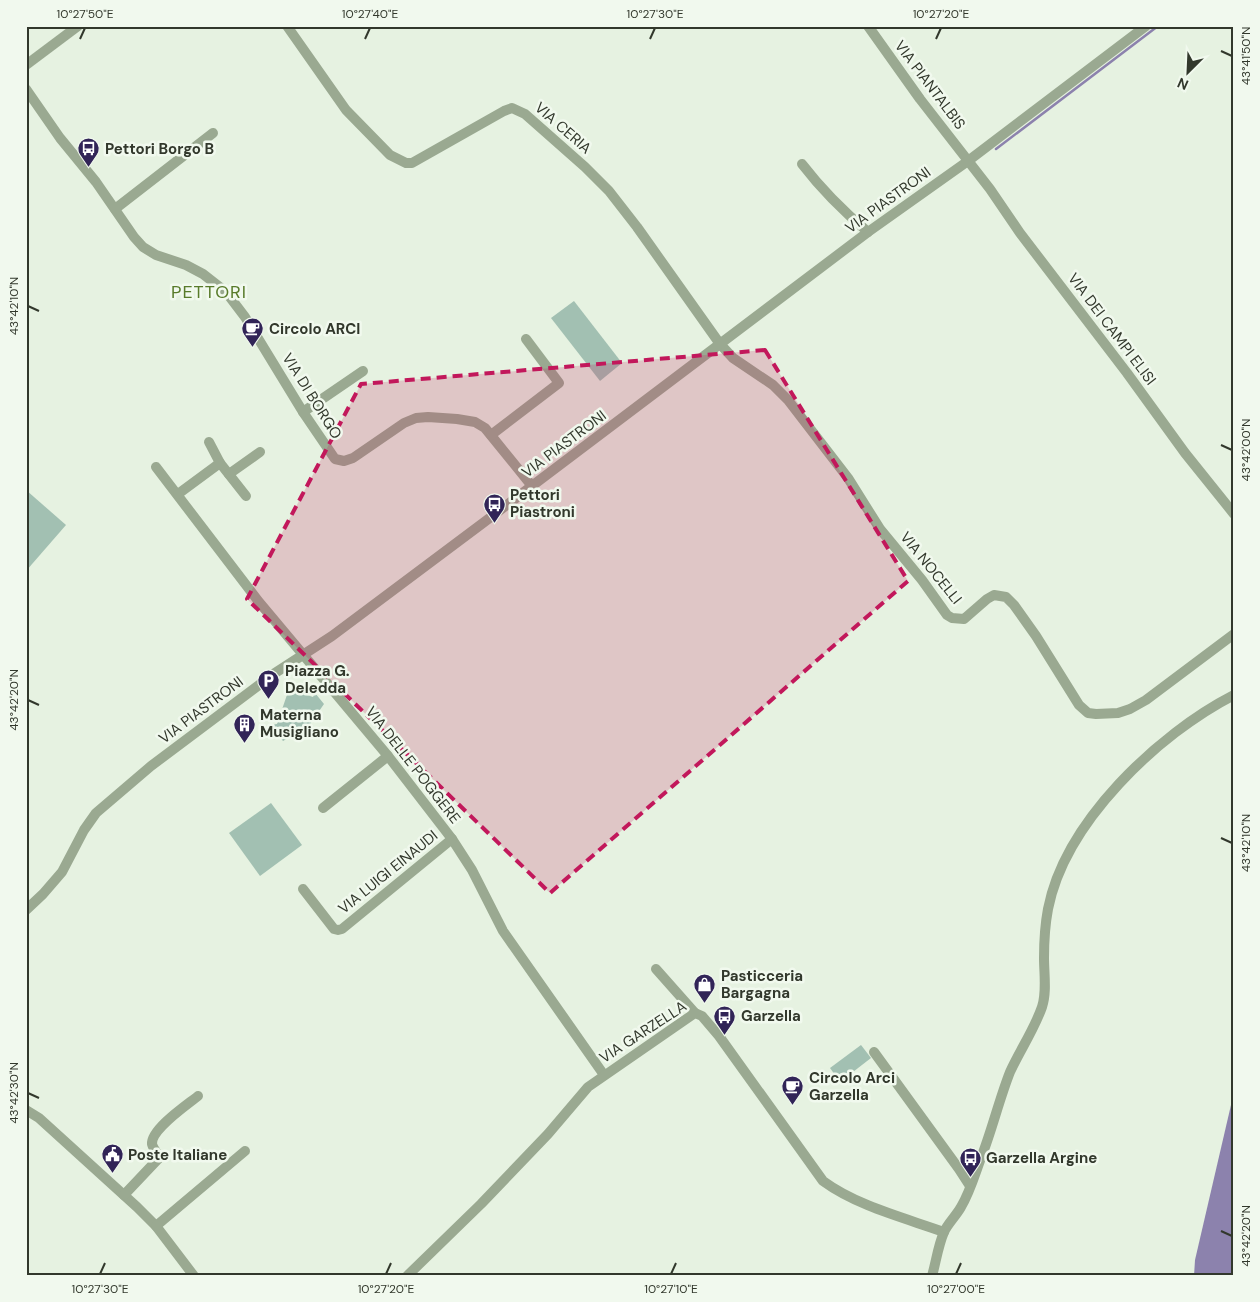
<svg xmlns="http://www.w3.org/2000/svg" width="1260" height="1302" viewBox="0 0 1260 1302" font-family="'DM Sans',sans-serif">
  <rect width="100%" height="100%" fill="#e6f2e1"/>
  <g fill="#a2c0b2">
    <polygon points="574,301 622,363 600,381 551,318"/>
    <polygon points="26,490 66,525 26,571"/>
    <polygon points="289,689 313,697 315,693 324,704 308,727 283,741 270,725 277,724"/>
    <polygon points="271,803 302,845 260,876 229,833"/>
    <polygon points="861,1045 871,1058 840,1082 830,1068"/>
  </g>
  <polygon fill="#8c82ad" points="1234,1092 1234,1276 1194,1276 1195,1260"/>
  <g fill="none" stroke-linecap="round" stroke-linejoin="round">
    <polyline stroke="#8c82ad" stroke-width="2.5" points="996,149 1158,26"/>
    <g stroke="#9aa991" stroke-width="10">
      <polyline points="287,26 346,110 390,155 406,163 412,163 504,111 512,108 525,114 585,167 609,191 637,227 720,344 733,358 773,385 788,400 848,478 880,529 922,580 947,615 952,618 964,619 987,599 994,595 1006,597 1014,605 1036,636 1079,705 1088,713 1096,714 1118,713 1130,709 1146,700 1234,634"/>
      <polyline points="868,26 920,99 990,189 1020,233 1127,373 1185,453 1234,514"/>
      <polyline points="26,65 78,26"/>
      <polyline points="26,89 60,138 96,182 134,237 143,247 156,255 186,265 203,274 226,292 245,317 303,412 335,459 344,461 353,458 404,423 416,418 428,417 457,419 475,422 485,428 532,486"/>
      <path d="M802,164C822,190 843,211 868,232"/>
      <polyline points="115,209 213,133"/>
      <polyline points="303,412 363,371"/>
      <polyline points="491,435 559,383 526,339"/>
      <polyline points="209,442 220,463 246,496"/>
      <polyline points="156,467 259,602 388,756 452,839 472,870 503,931 604,1075"/>
      <polyline points="229,474 260,452"/>
      <polyline points="178,494 220,463"/>
      <polyline points="323,808 388,756"/>
      <polyline points="303,889 334,929 338,930 342,929 452,839"/>
      <polyline points="26,910 43,894 62,872 84,830 96,813 151,766 275,673 332,636 483,523 868,232 968,161 1146,26"/>
      <polyline points="656,969 695,1013"/>
      <polyline points="874,1052 959,1169 970,1186"/>
      <polyline points="26,1110 39,1118 137,1207 156,1226 194,1276"/>
      <path d="M124,1195L159,1158C158,1153 153,1149 152,1144C151,1129 187,1105 198,1096"/>
      <polyline points="156,1226 245,1151"/>
      <path d="M407,1276L481,1204L548,1134L588,1087L695,1013L702,1016L719,1036L823,1181C857,1206 905,1218 944,1232"/>
      <path d="M932,1276C936,1262 938,1246 944,1232C948,1223 956,1216 961,1207C970,1192 975,1174 981,1158C992,1130 999,1100 1010,1072C1020,1050 1034,1030 1042,1007C1047,992 1044,974 1044,958C1044,942 1045,925 1048,909C1065,822 1158,734 1234,695"/>
    </g>
  </g>
  <path fill="#c2185b" fill-opacity="0.2" stroke="#c2185b" stroke-width="4" stroke-dasharray="10 6" stroke-linejoin="round" d="M765,350L908,581L550,893L247,599L361,384Z"/>
  <path fill="none" stroke="#32382c" stroke-width="2" d="M80,39L85,28M365,39L370,28M650,39L655,28M936,39L941,28M1221,51L1232,56M28,306L39,311M1221,445L1232,450M28,700L39,705M1221,838L1232,843M28,1093L39,1098M1221,1231L1232,1236M100,1274L105,1263M386,1274L391,1263M671,1274L676,1263M956,1274L961,1263"/>
  <defs>
    <symbol id="bus-pin" viewBox="-11 -11 22 30"><path d="M0 17L-7.5 6A9.5 9.5 0 1 1 7.5 6Z" fill="#312457" stroke="#f1f9ee"/><path d="M-5-6H5V4H4V6H2V4H-2V6H-4V4H-5ZM-3.5-4V0h7V-4ZM-3.5 1.2v1.5H-2V1.2ZM2 1.2v1.5H3.5V1.2Z" fill="#fff"/></symbol>
    <symbol id="cafe-pin" viewBox="-11 -11 22 30"><path d="M0 17L-7.5 6A9.5 9.5 0 1 1 7.5 6Z" fill="#312457" stroke="#f1f9ee"/><path d="M-5.5-4.5H6V0H3Q3 3.5 0 3.5H-2.5Q-5.5 3.5-5.5 0ZM3-3.2v2h1.7v-2ZM-6 4.5H4V6H-6Z" fill="#fff"/></symbol>
    <symbol id="parking-pin" viewBox="-11 -11 22 30"><path d="M0 17L-7.5 6A9.5 9.5 0 1 1 7.5 6Z" fill="#312457" stroke="#f1f9ee"/><path d="M-3.5-5.5H1a3.5 3.5 0 0 1 0 7H-1V5.5H-3.5ZM-1-3.4V-.6H.8a1.4 1.4 0 0 0 0-2.8Z" fill="#fff"/></symbol>
    <symbol id="building-pin" viewBox="-11 -11 22 30"><path d="M0 17L-7.5 6A9.5 9.5 0 1 1 7.5 6Z" fill="#312457" stroke="#f1f9ee"/><path d="M-4-6H4V6H1V3H-1V6H-4ZM-2.5-4.3h1.7v1.8h-1.7ZM.8-4.3h1.7v1.8H.8ZM-2.5-1h1.7V.8h-1.7ZM.8-1h1.7V.8H.8Z" fill="#fff"/></symbol>
    <symbol id="shop-pin" viewBox="-11 -11 22 30"><path d="M0 17L-7.5 6A9.5 9.5 0 1 1 7.5 6Z" fill="#312457" stroke="#f1f9ee"/><path d="M-5-2.5h2.3a2.7 3.5 0 0 1 5.4 0H5L5.5 6h-11ZM-1.5-2.5h3a1.5 2.3 0 0 0-3 0Z" fill="#fff"/></symbol>
    <symbol id="civic-pin" viewBox="-11 -11 22 30"><path d="M0 17L-7.5 6A9.5 9.5 0 1 1 7.5 6Z" fill="#312457" stroke="#f1f9ee"/><path d="M-.6-6.5H3V-4.5H.6V-3L4-1V1h2V6H-6V1h2V-1L-.6-3ZM-1.2 2.5V6h2.4V2.5Z" fill="#fff"/></symbol>
  </defs>
  <g fill-rule="evenodd">
    <use href="#bus-pin" x="76" y="136" width="25" height="34"/>
    <use href="#cafe-pin" x="240" y="316" width="25" height="34"/>
    <use href="#bus-pin" x="482" y="492" width="25" height="34"/>
    <use href="#parking-pin" x="256" y="668" width="25" height="34"/>
    <use href="#building-pin" x="232" y="712" width="25" height="34"/>
    <use href="#shop-pin" x="692" y="972" width="25" height="34"/>
    <use href="#bus-pin" x="712" y="1004" width="25" height="34"/>
    <use href="#cafe-pin" x="780" y="1074" width="25" height="34"/>
    <use href="#civic-pin" x="100" y="1142" width="25" height="34"/>
    <use href="#bus-pin" x="958" y="1146" width="25" height="34"/>
  </g>
  <g text-anchor="middle" dominant-baseline="central" stroke-width="5" stroke-linejoin="round" paint-order="stroke">
    <g font-size="15" fill="#32382c" stroke="#f1f9ee">
      <text transform="translate(930 85) rotate(53)">VIA PIANTALBIS</text>
      <text transform="translate(563 128) rotate(41)">VIA CERIA</text>
      <text transform="translate(888 200) rotate(-36)">VIA PIASTRONI</text>
      <text transform="translate(1112 329) rotate(53)">VIA DEI CAMPI ELISI</text>
      <text transform="translate(312 396) rotate(58)">VIA DI BORGO</text>
      <text transform="translate(564 444) rotate(-37)">VIA PIASTRONI</text>
      <text transform="translate(931 568) rotate(51)">VIA NOCELLI</text>
      <text transform="translate(201 710) rotate(-37)">VIA PIASTRONI</text>
      <text transform="translate(413 765) rotate(52)">VIA DELLE POGGERE</text>
      <text transform="translate(388 872) rotate(-39)">VIA LUIGI EINAUDI</text>
      <text transform="translate(643 1032) rotate(-33)">VIA GARZELLA</text>
    </g>
    <g font-size="15" font-weight="bold" fill="#32382c" stroke="#f1f9ee" text-anchor="start">
      <text x="105" y="149">Pettori Borgo B</text>
      <text x="269" y="329">Circolo ARCI</text>
      <text x="510" y="495">Pettori<tspan x="510" dy="17">Piastroni</tspan></text>
      <text x="285" y="671">Piazza G.<tspan x="285" dy="17">Deledda</tspan></text>
      <text x="260" y="715">Materna<tspan x="260" dy="17">Musigliano</tspan></text>
      <text x="721" y="976">Pasticceria<tspan x="721" dy="17">Bargagna</tspan></text>
      <text x="741" y="1016">Garzella</text>
      <text x="809" y="1078">Circolo Arci<tspan x="809" dy="17">Garzella</tspan></text>
      <text x="128" y="1155">Poste Italiane</text>
      <text x="986" y="1158">Garzella Argine</text>
    </g>
    <g font-size="18" letter-spacing="1" fill="#587b2a" stroke="#f1f9ee">
      <text x="209" y="292">PETTORI</text>
    </g>
  </g>
  <rect width="1260" height="1302" fill="none" stroke="#f1f9ee" stroke-width="55"/>
  <g transform="translate(1188 72) rotate(204)" stroke="#f1f9ee" stroke-width="4" paint-order="stroke">
  <path d="M0-4L9 19L0 12L-9 19Z" fill="#32382c"/>
  <text y="-8" font-size="14" font-weight="bold" text-anchor="middle" fill="#32382c">N</text>
  </g>
  <rect x="28" y="28" width="1204" height="1246" fill="none" stroke="#32382c" stroke-width="2"/>
  <g font-size="12" text-anchor="middle" fill="#32382c">
    <text x="85" y="18">10°27'50"E</text>
    <text x="370" y="18">10°27'40"E</text>
    <text x="655" y="18">10°27'30"E</text>
    <text x="941" y="18">10°27'20"E</text>
    <text transform="translate(1246 56) rotate(-90)" y="4">43°41'50"N</text>
    <text transform="translate(14 306) rotate(-90)" y="4">43°42'10"N</text>
    <text transform="translate(1246 450) rotate(-90)" y="4">43°42'00"N</text>
    <text transform="translate(14 700) rotate(-90)" y="4">43°42'20"N</text>
    <text transform="translate(1246 843) rotate(-90)" y="4">43°42'10"N</text>
    <text transform="translate(14 1093) rotate(-90)" y="4">43°42'30"N</text>
    <text transform="translate(1246 1236) rotate(-90)" y="4">43°42'20"N</text>
    <text x="100" y="1293">10°27'30"E</text>
    <text x="386" y="1293">10°27'20"E</text>
    <text x="671" y="1293">10°27'10"E</text>
    <text x="956" y="1293">10°27'00"E</text>
  </g>
</svg>
